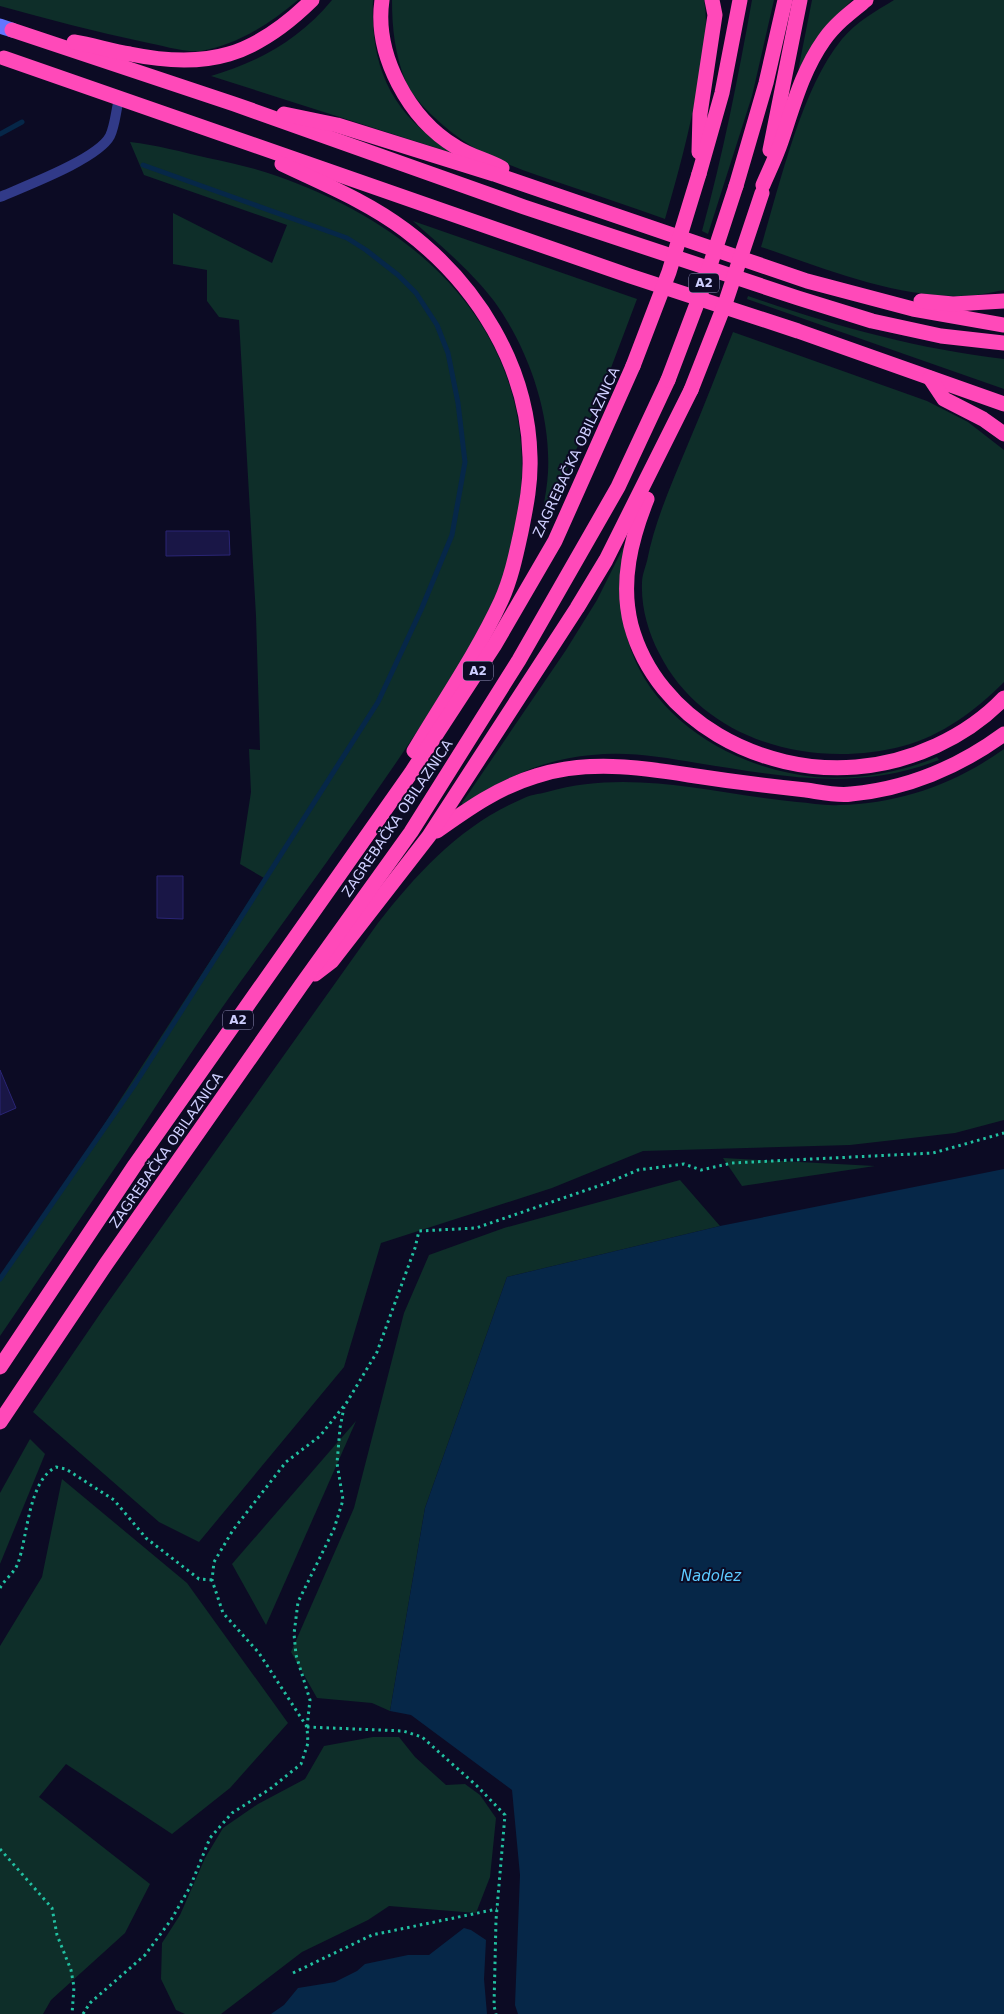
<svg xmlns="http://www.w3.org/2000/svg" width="1004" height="2014" viewBox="0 0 1004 2014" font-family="'DejaVu Sans',sans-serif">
  <rect width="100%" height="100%" fill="#0c0b24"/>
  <g fill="#0e2e29">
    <path d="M0,0H298C271,23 237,45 201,51C186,53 160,45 144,42C96,32 48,19 0,6Z"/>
    <path d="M332,0H373C370,67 392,115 450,150L449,152L211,76C259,62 300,39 332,0Z"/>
    <path d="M392,0H704C709,28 703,56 698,84C690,130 678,174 665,219C634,208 603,197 572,187C519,169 475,157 434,117C424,108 412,95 406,82C395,55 392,29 392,0Z"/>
    <path d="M752,0H774L752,96L708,234L702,231C723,155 738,78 752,0Z"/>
    <polygon points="812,0 852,0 821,32 798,71"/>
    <path d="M894,0H1004V290C989,293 974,296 958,296C890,296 824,268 761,247C780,184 801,89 842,39C856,22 876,11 894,0Z"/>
    <path d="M130,142C157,145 182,152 208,158C231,163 255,168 277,176C451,237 561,369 509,559C493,614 455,673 424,721C366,809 303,895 241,981C199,1039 161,1099 121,1159C81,1218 40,1277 0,1336V1281L72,1174L264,878L240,864L251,792L249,749L260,750L256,616L239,320L219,317L207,301V270L173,264V213L272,263L287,225L144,175Z"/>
    <path d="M413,221L637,299L600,397L539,532C542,512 547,492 548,472C551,413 528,348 494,301C471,271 441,246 413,221Z"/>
    <path d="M748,296C831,325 916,349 1004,359V389L747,299Z"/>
    <path d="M733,332L927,401L968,422L1004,450V682C976,710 942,736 903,746C812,770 703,741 659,653C648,632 641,607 642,583C642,576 645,568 647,561C655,520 672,483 688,444C704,407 718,369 733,332Z"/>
    <path d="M623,548L626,549C625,571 622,594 623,617C623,627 628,640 631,650C657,724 740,770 815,777C857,780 899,773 937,757L939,760C857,792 781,776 697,763C663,757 627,751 592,755C545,759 502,778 463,805L462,803L566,650L597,600Z"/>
    <path d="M1004,749V1120L955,1133L850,1145L643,1151L552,1188L381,1243L344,1367L199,1542L159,1522L33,1412L104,1308L378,923C418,872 461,825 522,799C529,795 539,794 547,792C632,768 712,794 797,802C811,803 825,806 839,805C899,804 955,784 1004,749Z"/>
    <polygon points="723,1158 875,1166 742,1186"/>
    <polygon points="680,1180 720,1226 507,1277 425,1508 390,1711 372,1703 317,1698 291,1652 354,1508 404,1313 429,1255 504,1228"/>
    <polygon points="356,1421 266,1625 232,1564"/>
    <polygon points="30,1439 45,1454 0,1564 0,1493"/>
    <polygon points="62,1479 187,1583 288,1723 230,1788 172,1834 66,1764 39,1797 150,1884 125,1933 51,2000 43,2014 0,2014 0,1646 42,1577"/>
    <polygon points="373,1737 399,1737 415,1757 446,1785 465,1784 480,1795 496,1818 490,1877 476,1913 389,1906 368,1920 302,1952 221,2014 185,2014 176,2010 161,1979 162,1943 180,1915 205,1858 223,1828 258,1804 305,1779 324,1746"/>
  </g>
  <g fill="#062748">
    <polygon points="1004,1169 1004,2014 518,2014 515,2005 520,1875 512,1790 411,1715 390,1711 425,1508 507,1277 720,1226"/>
    <polygon points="464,1928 471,1930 486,1940 484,1979 487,2014 271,2014 284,2005 298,1988 335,1982 357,1971 365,1964 408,1955 429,1955"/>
  </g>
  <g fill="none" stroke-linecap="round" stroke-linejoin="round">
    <g stroke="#062748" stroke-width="5">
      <polyline points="0,134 22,122"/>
      <polyline points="0,1279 135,1084 378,702 421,610 452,535 465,462 458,403 448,353 437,325 416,293 398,275 366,250 347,238 143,165"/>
    </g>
  </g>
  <g fill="#191646" stroke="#2a2575">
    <polygon points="166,531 229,531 230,555 166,556"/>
    <polygon points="157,876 183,876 183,919 157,918"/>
    <polygon points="0,1070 16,1108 0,1115"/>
  </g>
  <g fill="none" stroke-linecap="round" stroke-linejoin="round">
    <g stroke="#21c0a1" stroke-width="3" stroke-dasharray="2.5 4" stroke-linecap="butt">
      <path d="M0,1588C5,1579 15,1572 18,1563C28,1536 28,1481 56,1467L66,1469L114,1500L146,1538L199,1579L212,1580"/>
      <polyline points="307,1727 259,1653 223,1613 212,1580 214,1562 233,1530 286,1462 320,1436 347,1402 377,1352 415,1248 419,1231 476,1228 607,1183 638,1170 684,1164 701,1170 732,1163 933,1153 1004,1133"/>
      <polyline points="307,1727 403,1731 422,1737 477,1786 505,1815 496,1920 494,2006 496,2014"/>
      <polyline points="0,1849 52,1908 57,1935 71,1970 74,1987 72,2014"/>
      <polyline points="293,1973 372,1935 497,1909"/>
      <polyline points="83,2014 90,2003 145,1955 171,1920 190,1887 210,1838 232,1813 270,1789 301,1764 308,1743 307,1727 310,1700 296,1655 294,1634 298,1602 334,1529 343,1500 337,1463 340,1428 344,1407"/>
    </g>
    <path stroke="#313a88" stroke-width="10" d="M0,197C25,186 98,159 110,136C115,126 116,110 119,99"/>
    <polyline stroke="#6576ff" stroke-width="15" points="0,26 12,30"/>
    <g stroke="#ff49b9" stroke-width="15">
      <path d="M382,0C374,55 409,119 456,147C470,156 487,160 502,168"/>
      <polyline points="12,30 234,104 524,207 798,298 872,321 941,336 1004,343"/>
      <path d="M74,42C93,45 111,51 130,54C208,70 255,56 312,0"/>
      <polyline points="4,58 630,276 798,331 1004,404"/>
      <polyline points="284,114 337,125 494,174 807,281 913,309 1004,325"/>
      <polyline points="770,150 800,0"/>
      <polyline points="699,152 700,114 715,15 712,0"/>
      <path d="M282,164C324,184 368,202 405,230C477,284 528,366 530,457C531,483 526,507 521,532C516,555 511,579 501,601C477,653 443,702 414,751"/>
      <polyline points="699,174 722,93 740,0"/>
      <path d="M763,185C769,171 776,157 781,142C793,107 802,71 824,40C835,24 851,12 866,0"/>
      <polyline points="736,186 766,83 785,0"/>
      <polyline points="921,301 953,304 1004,301"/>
      <polyline points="930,378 944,399 983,419 1004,434"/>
      <path d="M647,499C631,539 620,582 631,625C657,721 762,775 856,767C910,763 967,737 1004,698"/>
      <path d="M437,831C468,809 499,787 536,776C585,760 640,767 689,775C728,781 767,786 806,790C820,792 837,796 851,794C906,789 959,767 1004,734"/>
      <polyline points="315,974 332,961 429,836 577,608 606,560 691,390"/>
      <polyline points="0,1367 135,1165 411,773 494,646 555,541 633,366"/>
      <polyline points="0,1422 106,1264 302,984 411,832 519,660 618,487 668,380"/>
    </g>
    <g stroke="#ff49b9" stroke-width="15">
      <polyline points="633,366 669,272 699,174"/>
      <polyline points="668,380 701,293 736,186"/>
      <polyline points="691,390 726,301 762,193"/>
    </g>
  </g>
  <g text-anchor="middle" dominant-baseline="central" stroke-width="4" stroke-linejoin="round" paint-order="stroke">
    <g fill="#0c0b24" stroke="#9494bd" stroke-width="1">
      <rect x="689" y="273.5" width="30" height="19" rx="4"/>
      <rect x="463" y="661.5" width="30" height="19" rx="4"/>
      <rect x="223" y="1010.5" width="30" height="19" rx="4"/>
    </g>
    <g font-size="12" font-weight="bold" fill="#cecfff">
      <text x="704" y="283">A2</text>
      <text x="478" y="671">A2</text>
      <text x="238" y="1020">A2</text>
    </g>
    <g font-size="14" fill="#cecfff" stroke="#0c0b24">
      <text transform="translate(576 452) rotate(-65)">ZAGREBAČKA OBILAZNICA</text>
      <text transform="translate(397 818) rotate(-56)">ZAGREBAČKA OBILAZNICA</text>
      <text transform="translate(166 1150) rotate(-55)">ZAGREBAČKA OBILAZNICA</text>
    </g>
    <g font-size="15" font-style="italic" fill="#5cc9ff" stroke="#0c0b24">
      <text x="711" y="1576">Nadolez</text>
    </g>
  </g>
</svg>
